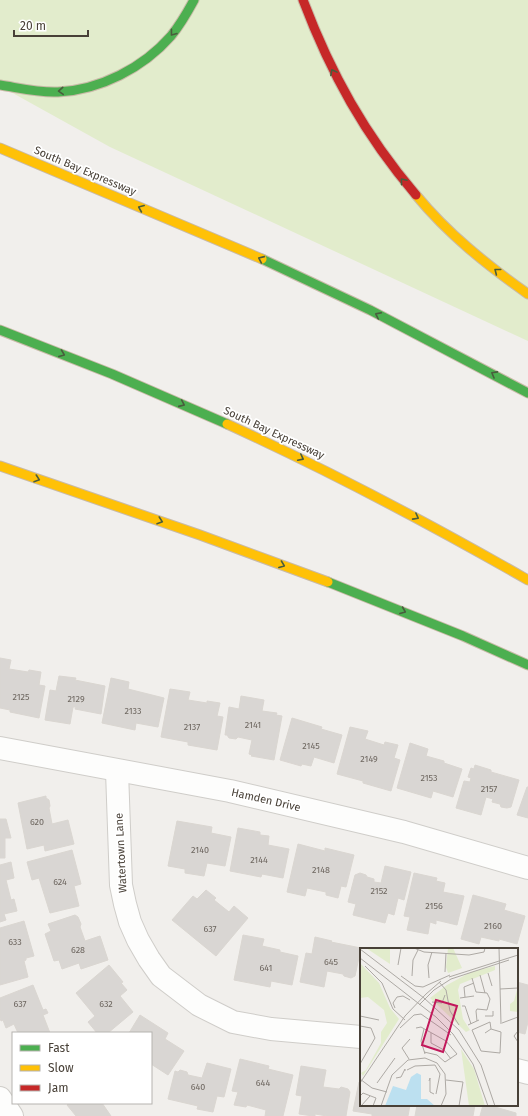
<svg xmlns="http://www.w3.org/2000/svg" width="528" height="1116" viewBox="0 0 528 1116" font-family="'Fira Sans',sans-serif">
  <rect width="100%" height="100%" fill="#f1efec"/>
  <polygon fill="#e2eccc" points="0,0 528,0 528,341 110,147 0,86"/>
  <g fill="#d9d6d3" stroke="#dad6d1">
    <polygon points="0,658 11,660 9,669 28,672 29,670 41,672 39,685 45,686 39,718 10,712 10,710 0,708"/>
    <polygon points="59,676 76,678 75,680 105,686 101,714 75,709 76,707 73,707 70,724 45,720 50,690 56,691"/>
    <polygon points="111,678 129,682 128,689 164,698 158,727 136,723 135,730 102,723"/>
    <polygon points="170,689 190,692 188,700 207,703 207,701 220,703 217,716 223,717 217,750 188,745 188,742 161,737"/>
    <polygon points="241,696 264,700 262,711 277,713 276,715 282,716 274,760 251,756 252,755 249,754 252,740 238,737 236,739 229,738 227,735 225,735 229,707 239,709"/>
    <polygon points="292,718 322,727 321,729 342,735 334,763 314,757 311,766 302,764 301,766 280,760"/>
    <polygon points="350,727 368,731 365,739 384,745 385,742 398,745 394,758 400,760 391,791 363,783 363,781 337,774"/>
    <polygon points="410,743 428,749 426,756 444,761 444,763 462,769 453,797 433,791 431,798 397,788"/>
    <polygon points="475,765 491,770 491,772 519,780 511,807 507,808 501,807 500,804 492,802 493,799 486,797 481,815 456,808 464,781 470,782 471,778 468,777 471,768 474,769"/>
    <polygon points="527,787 528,787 528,818 517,815"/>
    <polygon points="46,796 46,798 49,800 50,806 49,808 52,824 68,820 74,844 45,851 44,845 27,849 18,803"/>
    <polygon points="0,819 6,819 11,838 5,838 5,858 0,858"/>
    <polygon points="177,821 212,827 211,833 231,837 225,866 207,863 204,876 185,873 185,869 168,866"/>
    <polygon points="238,828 260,832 260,835 269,836 268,845 289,849 283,878 262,874 261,877 230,871"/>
    <polygon points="298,844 325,851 325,848 354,855 346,887 341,886 338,898 326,895 326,892 307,888 305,896 287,892"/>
    <polygon points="72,850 81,884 74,886 79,906 50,913 39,878 32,880 27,862"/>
    <polygon points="11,862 14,878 6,880 11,900 14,899 17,911 4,914 6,920 0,922 0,865"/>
    <polygon points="385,866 411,872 404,900 398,898 394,915 388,913 385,923 353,915 356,904 348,902 355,875 360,873 366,875 367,877 374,879 374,882 381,883"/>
    <polygon points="414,873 437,878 436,881 445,883 443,892 464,896 457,925 436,920 436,924 430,922 428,934 407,930 410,917 404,916"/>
    <polygon points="206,890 216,898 214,900 229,912 234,906 248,918 216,956 172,920 193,896 197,899"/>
    <polygon points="473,895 506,904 504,910 525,916 517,944 499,939 499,941 481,937 479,944 461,939"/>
    <polygon points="75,915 78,917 81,924 80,927 85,941 100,936 108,960 81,969 79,963 62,969 59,960 54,961 45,934 51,931 48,924"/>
    <polygon points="24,921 34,956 26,958 26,960 24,961 28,977 0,985 0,928"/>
    <polygon points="243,935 264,939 262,946 280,950 280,952 298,956 292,985 271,981 270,987 234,980"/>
    <polygon points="315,937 332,941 331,942 361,948 355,976 351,978 344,976 343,974 327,971 324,987 300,982 306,953 312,954"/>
    <polygon points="109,965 123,982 121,983 127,990 120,996 133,1012 108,1033 97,1033 88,1022 95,1016 76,993"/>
    <polygon points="517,982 528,985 528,1022 525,1034 517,1032"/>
    <polygon points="33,985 43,1010 46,1009 48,1013 43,1015 50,1033 18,1033 14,1024 6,1028 3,1020 1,1021 0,1018 0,998"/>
    <polygon points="140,1015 168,1033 165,1039 184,1051 168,1075 151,1064 151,1033 129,1033"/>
    <polygon points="240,1059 269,1066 268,1069 293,1075 283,1116 265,1116 266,1110 247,1105 246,1107 234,1105 238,1092 232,1091"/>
    <polygon points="207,1063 231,1069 224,1097 217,1096 213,1112 197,1109 198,1106 168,1099 175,1071 178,1072 180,1070 187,1072 188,1075 202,1078"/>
    <polygon points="301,1066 326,1070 323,1087 339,1089 341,1087 348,1089 350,1092 346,1116 327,1116 315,1114 315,1116 313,1116 299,1114 302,1096 296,1095"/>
    <polygon points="359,1082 361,1082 361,1105 410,1105 408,1116 372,1116 372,1114 353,1111"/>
    <polygon points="69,1103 102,1103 111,1116 76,1116 67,1105"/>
    <polygon points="417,1105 475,1105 473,1116 415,1116"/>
    <polygon points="483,1105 488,1105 516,1113 516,1116 480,1116"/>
  </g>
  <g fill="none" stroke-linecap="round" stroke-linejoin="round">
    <defs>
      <g id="street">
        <polyline points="0,748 230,791 404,832 528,868"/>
        <polyline points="117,771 121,885 125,904 130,922 138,940 149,959 161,976 199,1005 233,1022 271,1029 361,1037"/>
        <polyline points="517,1070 528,1073"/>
        <polyline points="0,1098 12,1116"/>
      </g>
      <g id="fast">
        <path d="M0,85C19,88 39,93 58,92C100,90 143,68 171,36C180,25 187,13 194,0"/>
        <polyline points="262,259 370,310 528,393"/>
        <polyline points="0,330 112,374 227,424"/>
        <polyline points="328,582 463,636 528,665"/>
      </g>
      <g id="slow">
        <polyline points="0,148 262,259"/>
        <path d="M416,195C448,234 487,265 528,294"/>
        <path d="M227,424C330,471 430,524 528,580"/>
        <polyline points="0,466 200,535 328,582"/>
      </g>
      <path id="jam" d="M303,0C331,74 365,135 416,195"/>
    </defs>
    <use href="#street" stroke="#cfcdc9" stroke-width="24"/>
    <use href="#fast" stroke="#c9baa7" stroke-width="11"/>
    <use href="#slow" stroke="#c9baa7" stroke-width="11"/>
    <use href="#jam" stroke="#c9baa7" stroke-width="11"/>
    <use href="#street" stroke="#fdfdfc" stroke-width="22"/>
    <use href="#fast" stroke="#4caf50" stroke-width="9"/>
    <use href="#slow" stroke="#ffc107" stroke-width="9"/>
    <use href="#jam" stroke="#c62828" stroke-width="9"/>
  </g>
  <defs><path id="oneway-chevron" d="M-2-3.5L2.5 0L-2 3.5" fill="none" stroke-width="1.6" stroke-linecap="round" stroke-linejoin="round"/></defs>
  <g stroke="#495c3d">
    <use href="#oneway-chevron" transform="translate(173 33) rotate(128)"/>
    <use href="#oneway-chevron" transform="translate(333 72) rotate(-118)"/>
    <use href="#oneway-chevron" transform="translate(61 91) rotate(176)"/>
    <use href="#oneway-chevron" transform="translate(403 181) rotate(-130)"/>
    <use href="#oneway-chevron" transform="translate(141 208) rotate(-157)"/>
    <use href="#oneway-chevron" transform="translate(261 259) rotate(-156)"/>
    <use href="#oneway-chevron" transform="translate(497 271) rotate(-142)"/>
    <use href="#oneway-chevron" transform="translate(378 315) rotate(-154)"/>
    <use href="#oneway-chevron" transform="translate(62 354) rotate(22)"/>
    <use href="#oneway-chevron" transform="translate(494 374) rotate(-151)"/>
    <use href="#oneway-chevron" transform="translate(182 404) rotate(24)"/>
    <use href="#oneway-chevron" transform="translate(301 458) rotate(27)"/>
    <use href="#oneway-chevron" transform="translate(37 479) rotate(19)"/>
    <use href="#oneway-chevron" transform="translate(416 517) rotate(28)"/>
    <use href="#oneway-chevron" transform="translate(160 521) rotate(19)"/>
    <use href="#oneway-chevron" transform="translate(282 565) rotate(21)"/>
    <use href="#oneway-chevron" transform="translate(403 611) rotate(22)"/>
  </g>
  <g text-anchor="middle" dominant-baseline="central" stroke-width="3.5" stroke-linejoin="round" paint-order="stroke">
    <g font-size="9" fill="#6e6760">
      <text x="21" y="697">2125</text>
      <text x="76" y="699">2129</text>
      <text x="133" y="711">2133</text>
      <text x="253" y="725">2141</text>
      <text x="192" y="727">2137</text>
      <text x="311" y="746">2145</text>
      <text x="369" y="759">2149</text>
      <text x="429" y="778">2153</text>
      <text x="489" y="789">2157</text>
      <text x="37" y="822">620</text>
      <text x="200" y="850">2140</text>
      <text x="259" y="860">2144</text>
      <text x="321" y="870">2148</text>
      <text x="60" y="882">624</text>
      <text x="379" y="891">2152</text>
      <text x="434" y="906">2156</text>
      <text x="493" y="926">2160</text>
      <text x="210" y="929">637</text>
      <text x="15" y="942">633</text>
      <text x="78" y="950">628</text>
      <text x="331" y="962">645</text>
      <text x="266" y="968">641</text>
      <text x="20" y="1004">637</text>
      <text x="106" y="1004">632</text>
      <text x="263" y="1083">644</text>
      <text x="198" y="1087">640</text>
    </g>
    <g font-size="11" fill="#484037" stroke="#fff">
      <text transform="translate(85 171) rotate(23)">South Bay Expressway</text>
      <text transform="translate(274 433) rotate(25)">South Bay Expressway</text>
      <text transform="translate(266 800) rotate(13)">Hamden Drive</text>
      <text transform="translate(121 853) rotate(-93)">Watertown Lane</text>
    </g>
  </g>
  <g transform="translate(360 948)">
    <rect width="158" height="158" fill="#f1efec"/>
    <path d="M6,0H30V16ZM88,0H93L102,20L88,25L86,19ZM0,15L19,35L30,60L39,71L3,128L1,125L6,122L21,95V84L27,75L24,62L8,49L0,50ZM135,18V22L100,36L98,42L103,71L110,82L106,84L70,50L87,37L111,24ZM157,42L158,64L150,63V56L154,53ZM101,101L114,121L125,158H109Z" fill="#e2eccc"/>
    <path d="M57,125L61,127V151H67L75,158H25L33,138L46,142L51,129Z" fill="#bce0f0"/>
    <path fill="none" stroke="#ada9a4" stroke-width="1" d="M54,0L64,4L109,7L124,4L125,0M139,0L141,76M0,1L64,50L99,82L121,117L135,158M0,10L76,69L93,86L113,116L128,158M38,17L41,0M5,18L22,35L33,61L45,72M85,24L86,5M128,25L132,38M120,27L125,45M41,28L55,38L63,39L90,27M52,28L53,12L58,2M89,29L158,7M69,30L68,17L72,4M112,30L116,44L127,45L130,51L127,62L117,61L116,63L117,73M79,34L86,42L90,63L99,77M140,41L158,40M105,49L104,39L114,35M100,50L114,48M72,54L82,55L85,47M59,57L74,42L91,31L149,12M102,58H105L111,76M35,60L33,55L37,49L43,48L50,52M0,68L19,72M125,68H133V63M142,75L158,69M108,77L119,72M0,78L11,80L15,90L0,116M40,80L54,67L61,66L91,87M56,80L61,79L86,93L97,106L85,114L77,107L64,104M64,81L61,93L65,106M158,83L154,88L158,94M71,85V95L84,102L91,111M125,85L131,81L130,74L112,82L121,103L140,105L141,84L131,81M49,111L42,100L50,91M47,122L55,118L75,117L80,126L76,146M36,130L41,129L45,121V123M0,131L12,140L27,144M86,132L103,134L99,158M69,133L70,130V144L74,146M0,135L45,68L66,46L81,33M17,135L35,110M0,148L3,145L16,150L13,158M1,158L10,148M21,158L32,127L48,112L65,110L77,115L85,126L86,146L81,158"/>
    <path fill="#c2185b" fill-opacity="0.15" stroke="#c2185b" stroke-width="2" d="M76,52L97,58L83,104L62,97Z"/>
    <rect width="158" height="158" fill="none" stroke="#484037" stroke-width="2"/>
  </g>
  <rect x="12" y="1032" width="140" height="72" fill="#ffffff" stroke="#b6b3af"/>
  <rect x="20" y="1045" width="20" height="6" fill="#4caf50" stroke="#b6b3af"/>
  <text x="48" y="1052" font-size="12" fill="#484037">Fast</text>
  <rect x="20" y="1065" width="20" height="6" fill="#ffc107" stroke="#b6b3af"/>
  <text x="48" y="1072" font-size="12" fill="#484037">Slow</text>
  <rect x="20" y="1085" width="20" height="6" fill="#c62828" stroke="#b6b3af"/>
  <text x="48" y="1092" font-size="12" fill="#484037">Jam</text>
  <path d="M14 30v6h74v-6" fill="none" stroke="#484037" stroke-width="2"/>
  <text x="20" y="30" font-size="12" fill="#484037" stroke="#ffffff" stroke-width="3" paint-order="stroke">20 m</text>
</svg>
